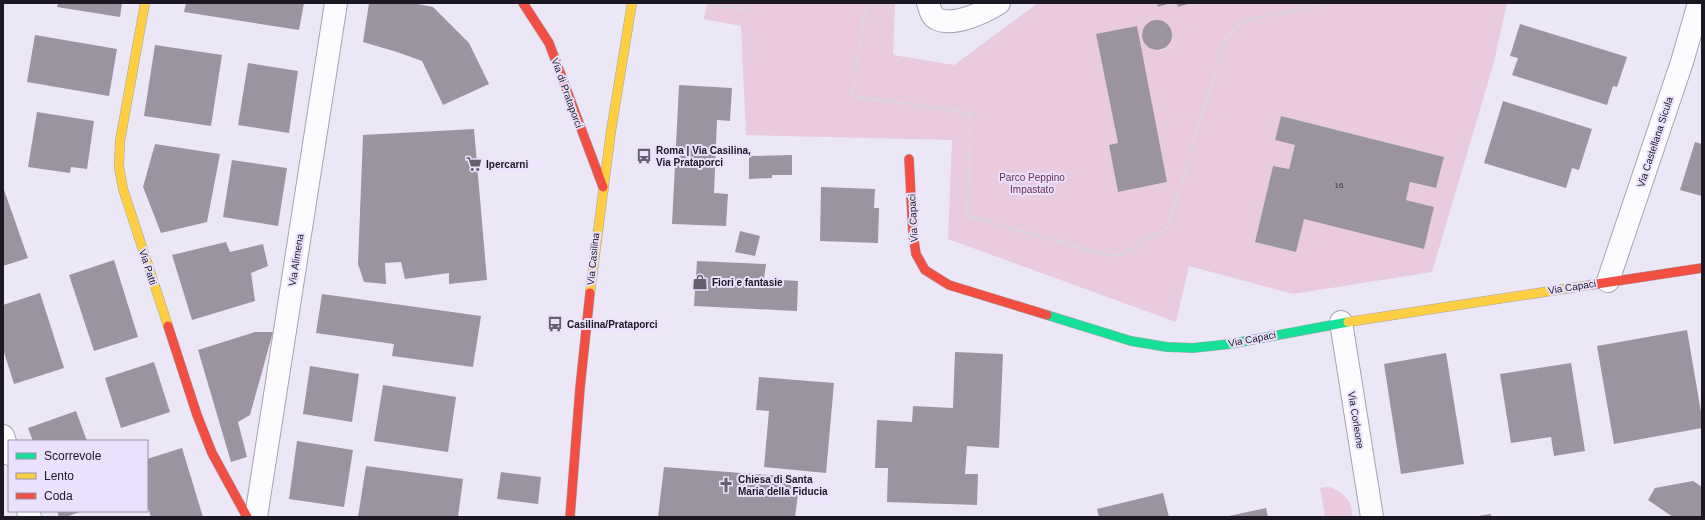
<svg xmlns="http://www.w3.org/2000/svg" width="1705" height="520" viewBox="0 0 1705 520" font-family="Helvetica,sans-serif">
  <rect width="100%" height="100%" fill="#ece7f6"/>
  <g fill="#eacadf" fill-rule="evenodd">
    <path d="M707,3H895L893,55L954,65L1038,3H1157L1158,7L1177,3L1178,7L1193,3H1507L1494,62L1432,272L1293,294L1189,266L1176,322L948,239L952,140L746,135L741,26L704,19ZM1158,20C1167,23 1172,27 1172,37C1160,73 1120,27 1158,20ZM1096,34L1167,182L1118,192L1109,145L1118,143ZM1281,116L1444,157L1436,188L1410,182L1406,200L1434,207L1424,249L1304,219L1295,252L1255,242L1273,166L1289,169L1295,145L1275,140Z"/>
    <path d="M1329,487C1343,491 1353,502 1352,517H1325L1320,488Z"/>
  </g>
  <g fill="#9c93a1">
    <polygon points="58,3 122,3 120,17 57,7"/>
    <polygon points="186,3 304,3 299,30 184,12"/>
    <polygon points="369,3 413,3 433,7 469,43 489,84 443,105 422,61 397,52 363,42"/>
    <polygon points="1157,3 1172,3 1158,7"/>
    <polygon points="1177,3 1192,3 1178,7"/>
    <circle cx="1157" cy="35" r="15"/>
    <polygon points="1520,24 1627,57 1617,87 1613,86 1607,105 1512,75 1518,58 1510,56"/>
    <polygon points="1137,26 1167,182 1118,192 1109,145 1118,143 1096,34"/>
    <polygon points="35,35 117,49 109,96 27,82"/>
    <polygon points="155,45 222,55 211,126 144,116"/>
    <polygon points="248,63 298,71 289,133 238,125"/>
    <polygon points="679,85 732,88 730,121 717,120 714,193 728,194 726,226 672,224"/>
    <polygon points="1503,101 1592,129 1579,170 1572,168 1566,188 1484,163"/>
    <polygon points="37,112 94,121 87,169 71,167 70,173 28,167"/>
    <polygon points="1281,116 1444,157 1436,188 1410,182 1406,200 1434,207 1424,249 1304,219 1296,252 1255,242 1273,166 1289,169 1295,145 1275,140"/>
    <polygon points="474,129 487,280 449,284 449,273 405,279 401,262 385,263 386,284 364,282 358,264 363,135"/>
    <polygon points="1695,142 1702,144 1702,196 1680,190"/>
    <polygon points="155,144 220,154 207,222 161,233 143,187"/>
    <polygon points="792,155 792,175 772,175 772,178 749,179 749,156"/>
    <polygon points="232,160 287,168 278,226 223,217"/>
    <polygon points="3,187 28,258 3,266"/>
    <polygon points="821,187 875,189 874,208 879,208 878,243 820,241"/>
    <polygon points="740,231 760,236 755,256 735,252"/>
    <polygon points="226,242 230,252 263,244 268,266 251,273 255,301 192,320 172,255"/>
    <polygon points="114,260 138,337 94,351 69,275"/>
    <polygon points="697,261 766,264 764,279 798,281 797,311 694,306"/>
    <polygon points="40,293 64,368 14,384 3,349 3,305"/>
    <polygon points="322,294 481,316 473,367 392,356 394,344 316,333"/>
    <polygon points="1687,330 1702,418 1702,428 1614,444 1597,346"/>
    <polygon points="255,332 273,332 250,415 238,422 247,457 231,462 198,350"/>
    <polygon points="955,352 1003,354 999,448 967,446 965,474 978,474 977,505 887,502 888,468 875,468 877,420 912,422 913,406 953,408"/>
    <polygon points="1446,353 1464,464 1401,474 1384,364"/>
    <polygon points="154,362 170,412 121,428 105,378"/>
    <polygon points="1571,363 1585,451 1554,456 1551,437 1511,443 1500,374"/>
    <polygon points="310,366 359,374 352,422 303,414"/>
    <polygon points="759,377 834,383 826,473 764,467 769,411 756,410"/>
    <polygon points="383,385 456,397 448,452 374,441"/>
    <polygon points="76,411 87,441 33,441 28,428"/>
    <polygon points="297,441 353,450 344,507 289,499"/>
    <polygon points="182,448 203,517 151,517 147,504 147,459"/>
    <polygon points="366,466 463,479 458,517 358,517"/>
    <polygon points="664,467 782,476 798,494 795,517 658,517"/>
    <polygon points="501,472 541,477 538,504 497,499"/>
    <polygon points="1693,481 1702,487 1702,517 1673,517 1648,500 1655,488"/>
    <polygon points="1163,493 1169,517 1099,517 1097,509"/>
    <polygon points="1266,508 1268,517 1229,517 1229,516"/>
    <polygon points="57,511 82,511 66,517 59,517"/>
    <polygon points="1491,514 1491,517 1478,517 1478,516"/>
  </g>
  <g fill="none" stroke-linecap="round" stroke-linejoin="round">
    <defs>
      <g id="street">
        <path d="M928,3C930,9 931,16 937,19C954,27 985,12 999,3"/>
        <polyline points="1608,281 1682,62 1699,3"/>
        <polyline points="1341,322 1372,517"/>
        <polyline points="3,436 9,454"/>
        <polyline points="28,511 30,517"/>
        <polyline points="256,517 336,3"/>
      </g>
      <polyline id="fast" points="1047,315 1131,341 1167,347 1193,348 1230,344 1348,322"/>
      <g id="slow">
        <polyline points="145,3 120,141 119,167 123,189 168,326"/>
        <polyline points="590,293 611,131 632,3"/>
        <polyline points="1348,322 1590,285"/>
      </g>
      <g id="jam">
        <polyline points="523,3 549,43 603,187"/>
        <polyline points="909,159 913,234 916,254 925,270 949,285 1047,315"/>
        <polyline points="1590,285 1702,268"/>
        <polyline points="168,326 197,415 212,453 247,517"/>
        <polyline points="570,517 580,388 590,293"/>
      </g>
    </defs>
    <use href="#street" stroke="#a7a3b0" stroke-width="24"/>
    <use href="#fast" stroke="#a7a3b0" stroke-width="10"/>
    <use href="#slow" stroke="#a7a3b0" stroke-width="10"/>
    <use href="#jam" stroke="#a7a3b0" stroke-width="10"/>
    <g stroke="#dad9dc" stroke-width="2.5" stroke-dasharray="4 2" stroke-linecap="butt">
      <polyline points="866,3 852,96 971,113 967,216 1106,255 1120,255 1168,227 1224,42 1240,22 1327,3"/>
      <polyline points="707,4 746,10 748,3"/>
    </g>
    <use href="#street" stroke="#fcfbfe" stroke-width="22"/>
    <use href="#fast" stroke="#16e098" stroke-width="9"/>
    <use href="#slow" stroke="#ffcf43" stroke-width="9"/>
    <use href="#jam" stroke="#f24e42" stroke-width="9"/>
  </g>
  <defs>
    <symbol id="bus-bare" viewBox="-9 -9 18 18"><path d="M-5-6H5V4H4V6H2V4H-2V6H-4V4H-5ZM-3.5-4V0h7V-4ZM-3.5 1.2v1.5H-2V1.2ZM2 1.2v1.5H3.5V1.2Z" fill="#64606d" stroke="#eae1fc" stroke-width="2.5" paint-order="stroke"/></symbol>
    <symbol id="supermarket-bare" viewBox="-9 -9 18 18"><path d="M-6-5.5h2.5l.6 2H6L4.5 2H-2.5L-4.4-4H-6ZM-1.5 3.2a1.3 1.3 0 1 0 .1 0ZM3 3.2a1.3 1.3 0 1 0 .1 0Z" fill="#64606d" stroke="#eae1fc" stroke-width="2.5" paint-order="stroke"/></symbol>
    <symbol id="shop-bare" viewBox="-9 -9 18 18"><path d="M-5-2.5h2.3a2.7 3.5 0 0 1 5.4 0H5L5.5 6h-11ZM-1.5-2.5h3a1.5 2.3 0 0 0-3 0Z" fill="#64606d" stroke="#eae1fc" stroke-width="2.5" paint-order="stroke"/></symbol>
    <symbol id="church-bare" viewBox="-9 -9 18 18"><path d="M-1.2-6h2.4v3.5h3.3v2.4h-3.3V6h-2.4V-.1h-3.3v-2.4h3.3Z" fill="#64606d" stroke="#eae1fc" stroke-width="2.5" paint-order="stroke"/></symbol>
  </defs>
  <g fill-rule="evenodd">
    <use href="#bus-bare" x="633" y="145" width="22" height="22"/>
    <use href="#supermarket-bare" x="463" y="153" width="22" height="22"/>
    <use href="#shop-bare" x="689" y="271" width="22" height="22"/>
    <use href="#bus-bare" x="544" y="313" width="22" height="22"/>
    <use href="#church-bare" x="715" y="474" width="22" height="22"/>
  </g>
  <g text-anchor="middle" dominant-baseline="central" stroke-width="4" stroke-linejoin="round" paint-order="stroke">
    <g font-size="8" fill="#3b3742">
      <text x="1339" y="185">16</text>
    </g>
    <g font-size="10" fill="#1b1823" stroke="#eae1fc">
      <text transform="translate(567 93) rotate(70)">Via di Prataporci</text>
      <text transform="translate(1655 142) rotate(-72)">Via Castellana Sicula</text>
      <text transform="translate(913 218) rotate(-93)">Via Capaci</text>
      <text transform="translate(593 259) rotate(-84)">Via Casilina</text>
      <text transform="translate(296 260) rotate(-81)">Via Alimena</text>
      <text transform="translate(148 267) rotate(72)">Via Patti</text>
      <text transform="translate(1572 287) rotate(-9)">Via Capaci</text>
      <text transform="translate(1252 339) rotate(-11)">Via Capaci</text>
      <text transform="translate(1356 420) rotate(81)">Via Corleone</text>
    </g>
    <g font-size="10" font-weight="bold" fill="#1b1823" stroke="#eae1fc" text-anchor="start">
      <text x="656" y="150">Roma | Via Casilina,<tspan x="656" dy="12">Via Prataporci</tspan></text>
      <text x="486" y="164">Ipercarni</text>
      <text x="712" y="282">Fiori e fantasie</text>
      <text x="567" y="324">Casilina/Prataporci</text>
      <text x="738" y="479">Chiesa di Santa<tspan x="738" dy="12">Maria della Fiducia</tspan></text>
    </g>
    <g font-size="10" fill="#6d2c50" stroke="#eae1fc">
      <text x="1032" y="177">Parco Peppino<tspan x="1032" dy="12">Impastato</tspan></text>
    </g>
  </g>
  <rect width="1705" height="520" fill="none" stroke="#1b1823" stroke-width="8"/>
  <rect x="8" y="440" width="140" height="72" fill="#eae1fc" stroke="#9791a5"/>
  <rect x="16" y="453" width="20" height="6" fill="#16e098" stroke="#9791a5"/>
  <text x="44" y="460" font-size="12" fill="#1b1823">Scorrevole</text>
  <rect x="16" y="473" width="20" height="6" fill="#ffcf43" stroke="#9791a5"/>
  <text x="44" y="480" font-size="12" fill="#1b1823">Lento</text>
  <rect x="16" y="493" width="20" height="6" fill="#f24e42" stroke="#9791a5"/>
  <text x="44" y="500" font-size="12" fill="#1b1823">Coda</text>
</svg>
